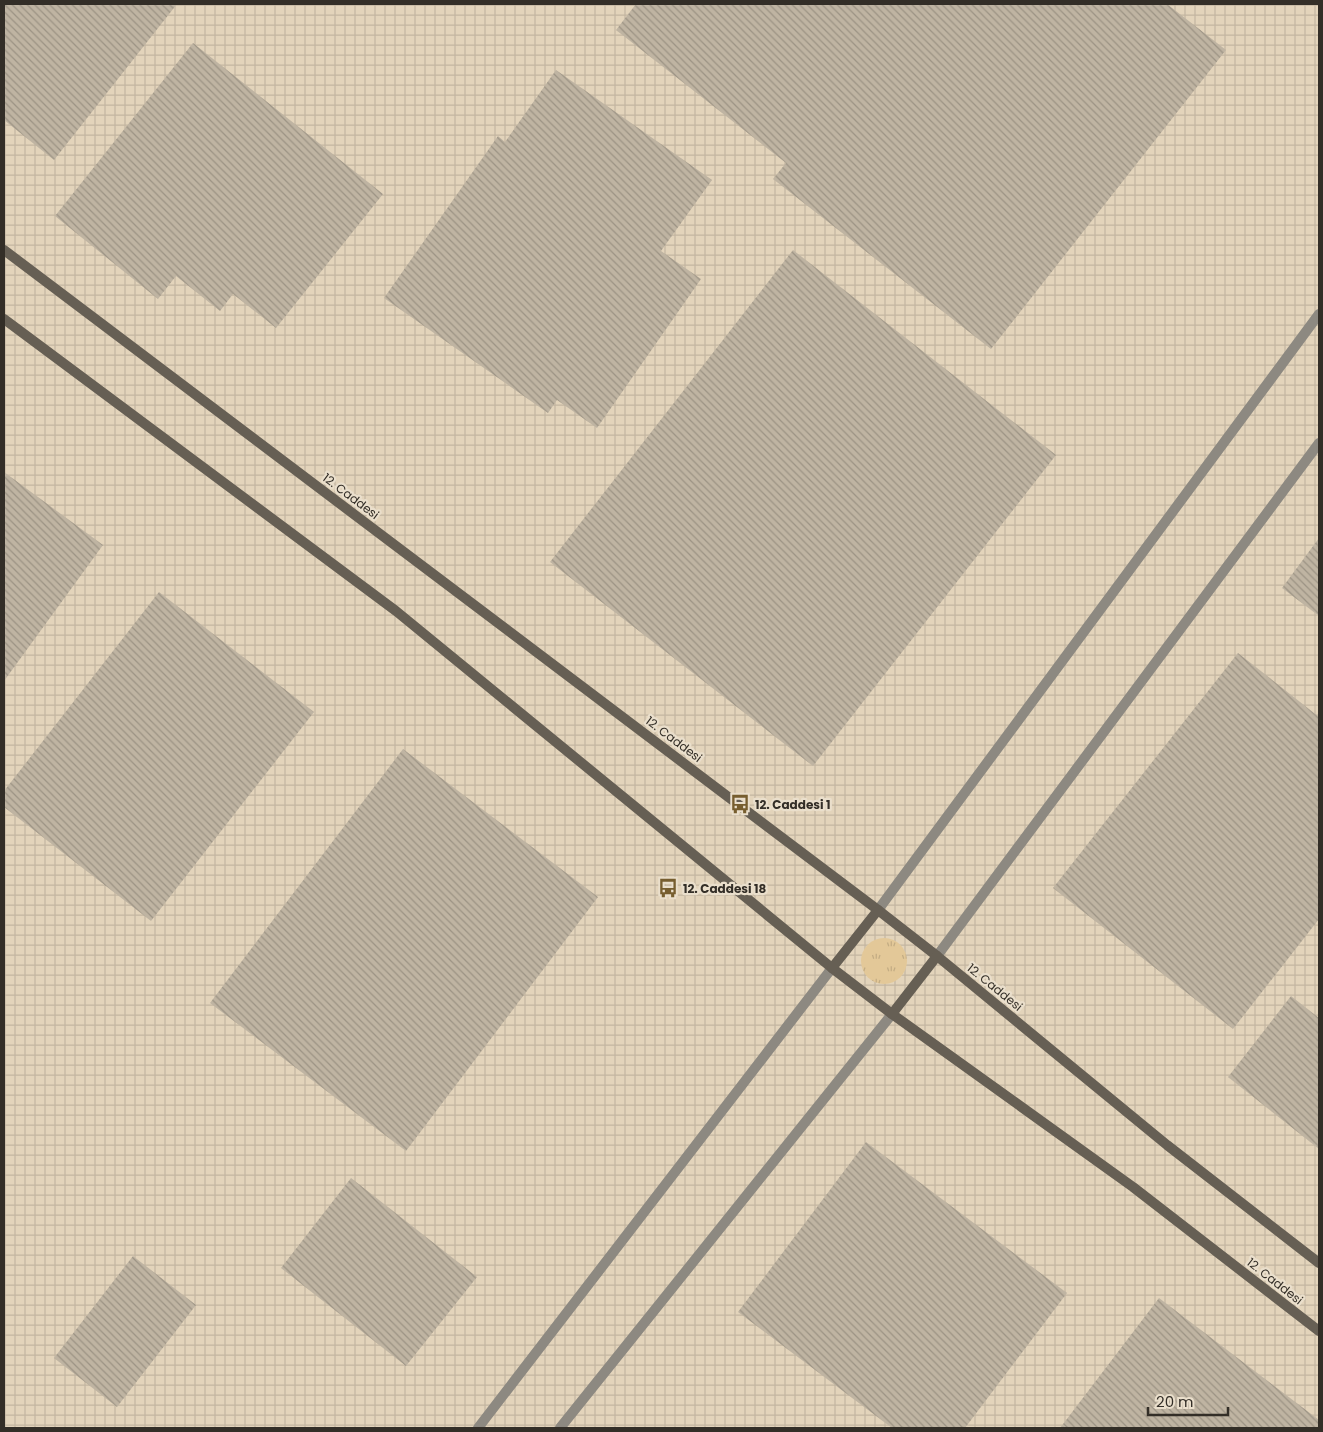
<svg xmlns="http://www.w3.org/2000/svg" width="1323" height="1432" viewBox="0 0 1323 1432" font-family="Poppins,sans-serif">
  <defs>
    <pattern id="industrial-grid" width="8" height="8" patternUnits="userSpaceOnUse" patternTransform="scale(1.25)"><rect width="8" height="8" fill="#e3d4bb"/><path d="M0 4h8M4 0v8" fill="none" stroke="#c3b6a1"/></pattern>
    <pattern id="grass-tufts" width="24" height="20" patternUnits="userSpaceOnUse" patternTransform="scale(1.25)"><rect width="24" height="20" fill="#e3c898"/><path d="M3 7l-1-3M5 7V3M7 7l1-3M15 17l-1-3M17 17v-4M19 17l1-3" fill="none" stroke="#c3ac83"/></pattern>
    <pattern id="building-back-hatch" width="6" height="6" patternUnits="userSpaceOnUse" patternTransform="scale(1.25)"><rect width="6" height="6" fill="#bfb4a2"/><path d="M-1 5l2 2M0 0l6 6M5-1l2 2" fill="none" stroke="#9c9384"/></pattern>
  </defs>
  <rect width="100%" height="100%" fill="#eadfcc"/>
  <rect fill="url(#industrial-grid)" x="4" y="4" width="1315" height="1424"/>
  <circle fill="url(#grass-tufts)" cx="884" cy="961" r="23"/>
  <g fill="url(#building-back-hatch)">
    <polygon points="4,4 177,4 54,160 4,120"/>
    <polygon points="636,4 1167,4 1226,50 991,349 773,179 786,163 616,30"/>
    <polygon points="193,43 383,194 276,328 233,294 220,311 176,276 158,299 55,216"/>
    <polygon points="556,70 712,180 661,251 701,279 597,428 557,400 548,413 384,298 498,136 505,142"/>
    <polygon points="793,250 1056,455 813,766 550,562"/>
    <polygon points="4,472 103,545 4,681"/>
    <polygon points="1319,538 1319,616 1282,588"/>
    <polygon points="159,592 314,712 151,921 4,807 4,791"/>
    <polygon points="1238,653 1319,717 1319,919 1233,1029 1053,888"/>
    <polygon points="403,749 598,897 406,1151 210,1003"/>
    <polygon points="1291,996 1319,1018 1319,1149 1228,1077"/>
    <polygon points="866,1142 1067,1293 965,1428 892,1428 738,1312"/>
    <polygon points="351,1178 477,1277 406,1366 281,1268"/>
    <polygon points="133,1256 196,1305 117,1407 54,1358"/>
    <polygon points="1159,1298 1319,1420 1319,1428 1060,1428"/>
  </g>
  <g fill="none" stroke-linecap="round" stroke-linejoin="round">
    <g stroke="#8d8981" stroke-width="10">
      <polyline points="878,910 1319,314"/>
      <polyline points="937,956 1319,443"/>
      <polyline points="478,1428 832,968"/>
      <polyline points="560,1428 892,1014"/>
    </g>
    <g stroke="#665f54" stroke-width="10">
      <polyline points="4,250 878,910 937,956 1167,1145 1319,1263"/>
      <polyline points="4,319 396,611 832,968 892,1014 1133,1187 1319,1331"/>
      <polyline points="832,968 878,910"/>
      <polyline points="892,1014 937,956"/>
    </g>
  </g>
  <defs>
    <symbol id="bus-bare" viewBox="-9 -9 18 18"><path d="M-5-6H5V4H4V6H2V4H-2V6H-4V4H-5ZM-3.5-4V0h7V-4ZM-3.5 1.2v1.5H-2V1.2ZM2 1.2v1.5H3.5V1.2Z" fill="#775e2f" stroke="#eadfcc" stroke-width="2.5" paint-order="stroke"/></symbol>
  </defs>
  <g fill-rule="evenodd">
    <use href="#bus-bare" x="726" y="790" width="28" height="28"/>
    <use href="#bus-bare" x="654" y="874" width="28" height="28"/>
  </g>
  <g text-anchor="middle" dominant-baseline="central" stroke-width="4.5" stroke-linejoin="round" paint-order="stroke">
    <g font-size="12" fill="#332e27" stroke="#eadfcc">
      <text transform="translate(351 496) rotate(37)">12. Caddesi</text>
      <text transform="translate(674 739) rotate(37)">12. Caddesi</text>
      <text transform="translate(995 987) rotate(39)">12. Caddesi</text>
      <text transform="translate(1275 1281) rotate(38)">12. Caddesi</text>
    </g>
    <g font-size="12" font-weight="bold" fill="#332e27" stroke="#eadfcc" text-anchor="start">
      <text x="755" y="804">12. Caddesi 1</text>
      <text x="683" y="888">12. Caddesi 18</text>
    </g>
  </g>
  <rect width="1323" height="1432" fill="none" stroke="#332e27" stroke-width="10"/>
  <path d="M1148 1407v8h80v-8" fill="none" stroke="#332e27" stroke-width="2.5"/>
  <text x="1156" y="1407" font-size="15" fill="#332e27" stroke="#eadfcc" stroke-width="4" paint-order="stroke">20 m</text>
</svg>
